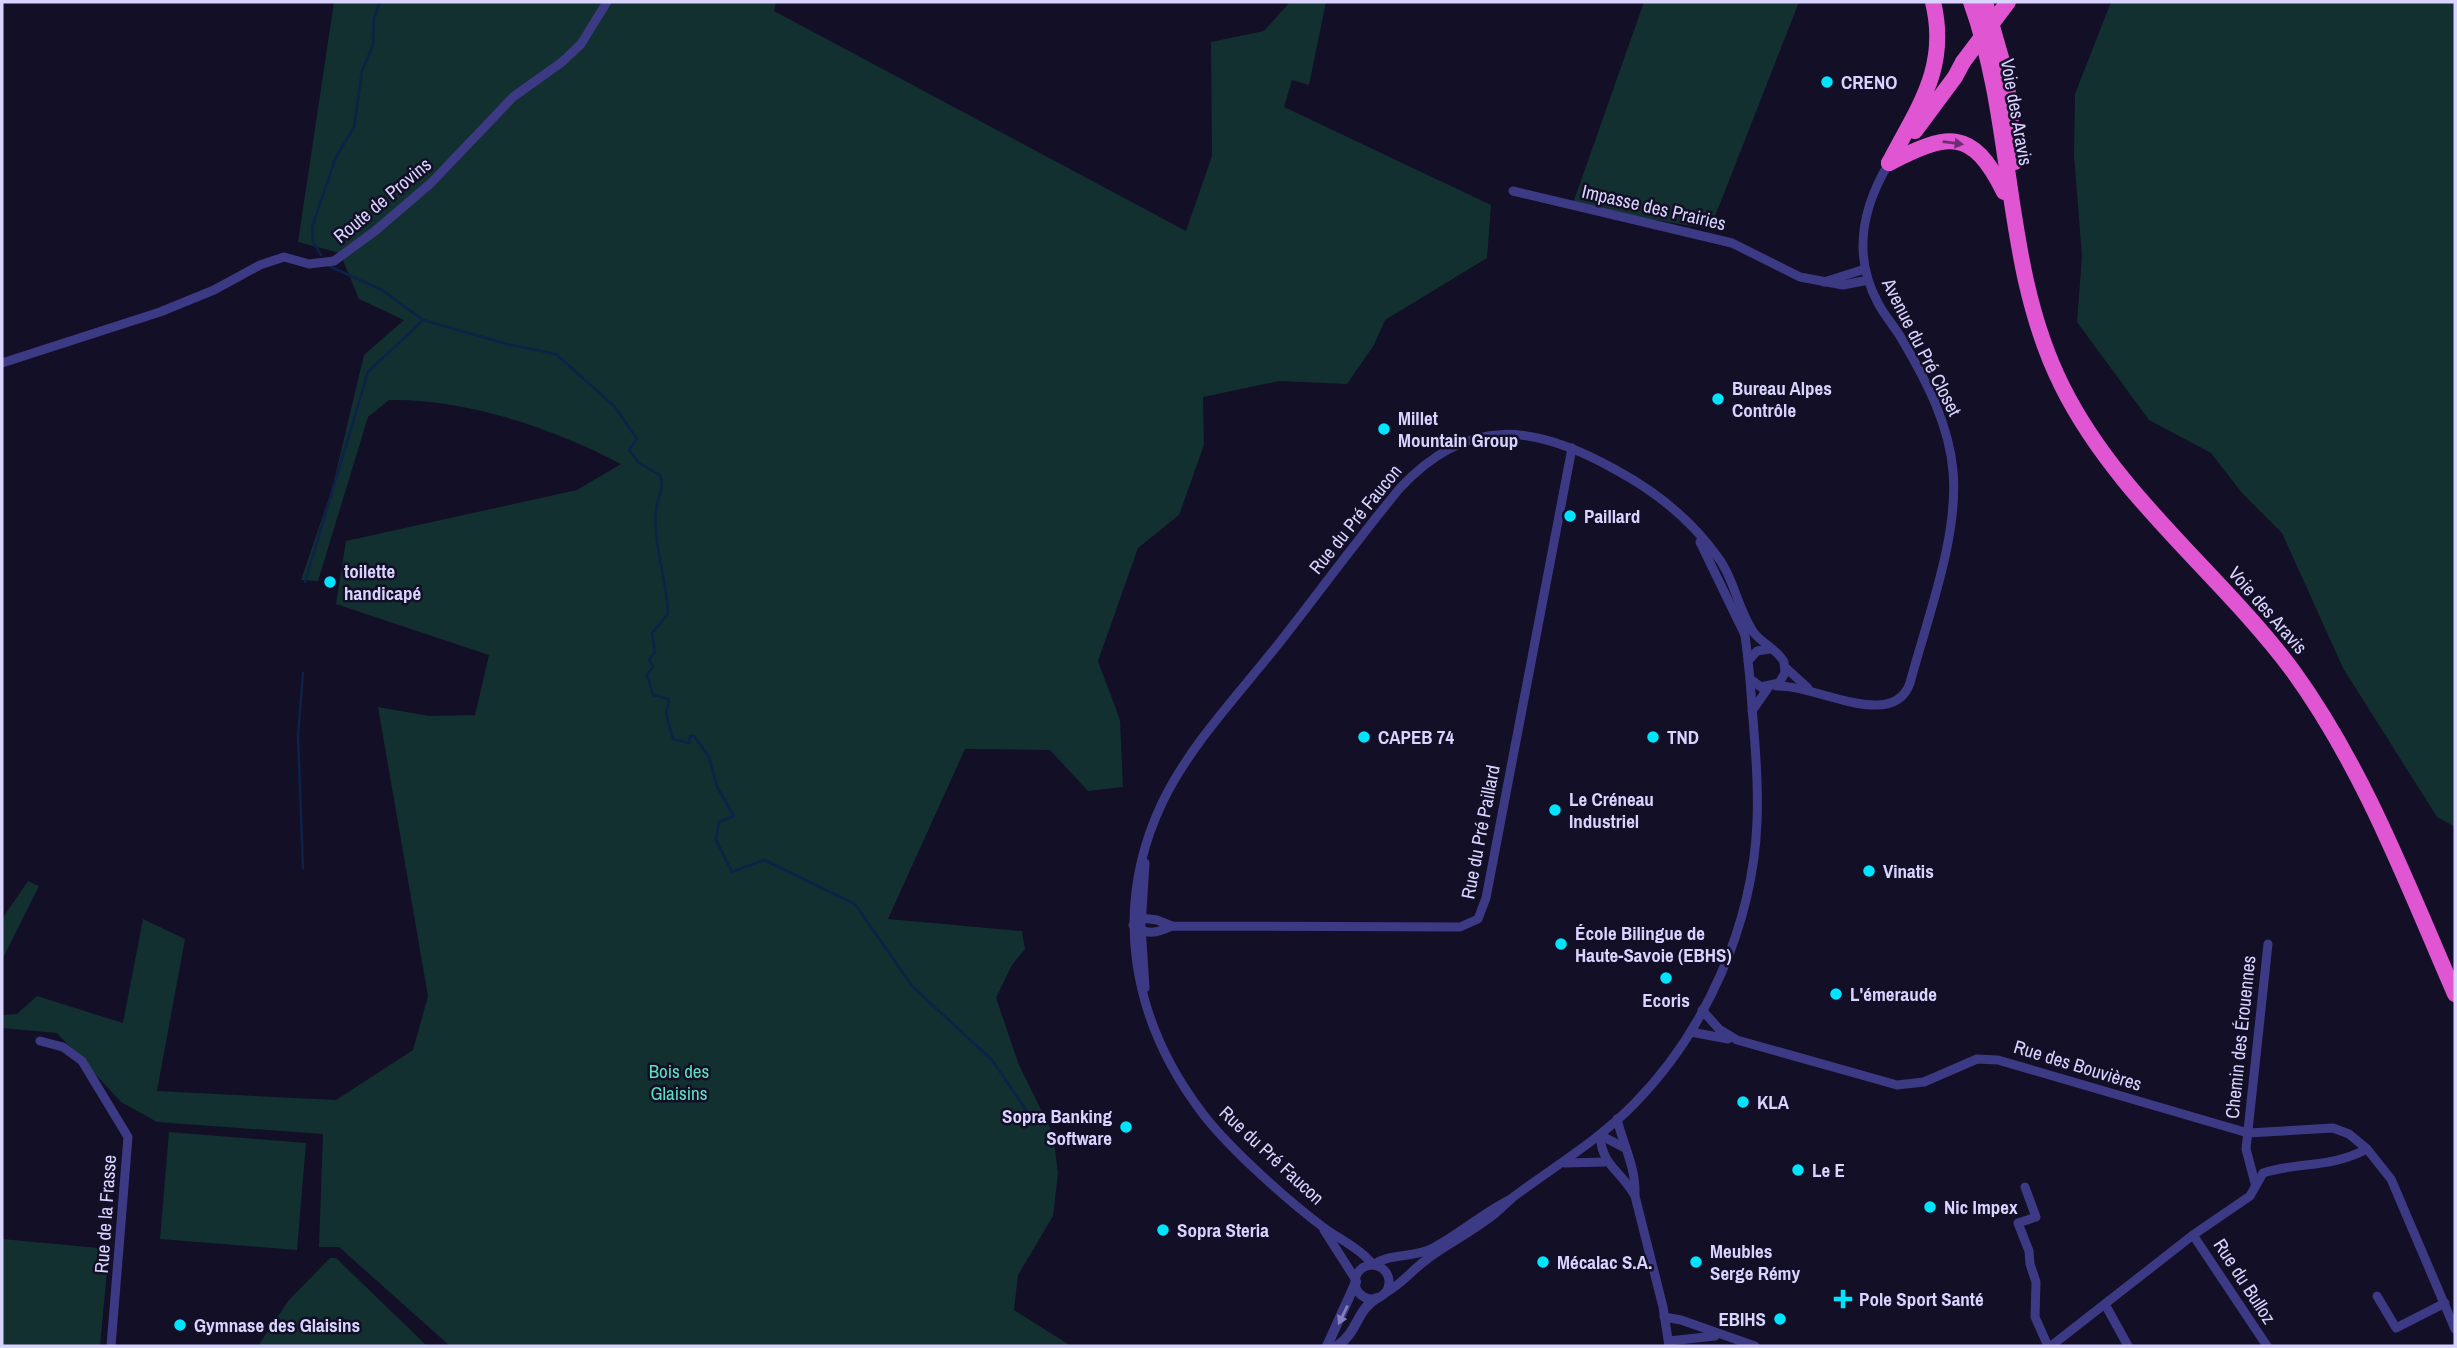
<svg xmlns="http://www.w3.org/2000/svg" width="2457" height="1348" viewBox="0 0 2457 1348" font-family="'Archivo Narrow',sans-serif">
  <rect width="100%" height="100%" fill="#130f26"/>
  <g fill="#12302f">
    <path d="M334,2H776L774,11L1186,231L1212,156L1211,42L1264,31L1290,2H1326L1309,85L1292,80L1284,107L1491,205L1487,258L1385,320L1374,345L1347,384L1279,381L1203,397L1204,445L1179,515L1138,548L1098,661L1120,720L1123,787L1088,791L1050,750L965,749L888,919L1022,931L1025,949L1012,965L996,998L1019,1065L1053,1134L1058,1173L1053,1216L1018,1275L1014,1310L1071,1346H450L339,1247H319L323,1134L157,1122L121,1102L57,1033L2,1028V1015L17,1014L37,996L123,1023L143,919L185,939L157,1091L336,1100L413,1050L428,996L378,707L429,716L475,715L489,655L336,604L346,541L577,490L621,464C552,428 467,399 389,400L368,417L318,581L301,580L332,489L364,355L404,320L359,299L340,253L298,242Z"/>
    <polygon points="1644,2 1799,2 1710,229 1572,206"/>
    <polygon points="2111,2 2455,2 2455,827 2437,817 2343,668 2282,533 2242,493 2211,453 2149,420 2077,322 2082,256 2074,155 2075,94"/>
    <polygon points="28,881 39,886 2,960 2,919"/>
    <polygon points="169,1132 306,1143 297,1250 160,1239"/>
    <polygon points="2,1239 109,1249 100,1346 2,1346"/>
    <polygon points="330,1258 336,1258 427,1346 258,1346 289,1300"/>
  </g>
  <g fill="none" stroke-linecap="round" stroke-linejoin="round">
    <g stroke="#0c2248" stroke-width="2.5">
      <polyline points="321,255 313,242 312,227 336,157 354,127 362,71 373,45 374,18 380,2"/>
      <path d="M329,266L382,290L423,320L507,344L556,354L615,407L637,439L629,450L639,463L660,475C665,491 657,496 656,511C653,545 667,580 668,614L652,633L655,652L649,659L653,667L647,675L653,695L669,699L666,714L673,739L689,743L690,736H694L709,757L717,787L734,816L719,822L716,840L732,872L764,860L855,904L912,986L992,1060L1028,1113"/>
      <polyline points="305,582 368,372 422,321"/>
      <polyline points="303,673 298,736 303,868"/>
    </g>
    <g stroke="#3d3a85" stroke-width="9">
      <polyline points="1513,191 1732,243 1800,277 1843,285 1868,280"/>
      <polyline points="1824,282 1865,269"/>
      <polyline points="2,363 160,312 214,290 260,265 284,257 309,264 334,261 375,231 431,183 513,97 562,62 581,44 607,2"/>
      <polyline points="1700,542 1745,635 1748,660"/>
      <polyline points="1786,668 1808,688"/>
      <path d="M1776,686C1815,684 1893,732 1910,683C1927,619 1959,536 1953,471C1949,425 1927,382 1904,343C1897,329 1885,317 1878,303C1852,255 1862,208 1889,163"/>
      <polyline points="1752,711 1768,688"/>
      <polyline points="1145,863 1141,926 1145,988"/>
      <path d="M1172,926L1157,920L1142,918L1133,925C1146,936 1157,933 1172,926L1460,927L1478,919L1486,898L1572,448"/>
      <polyline points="1702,1010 1719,1029 1737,1040 1897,1085 1924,1082 1977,1059 1998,1060 2248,1133 2333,1128 2349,1134 2367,1149 2391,1179 2455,1329"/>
      <polyline points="1691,1032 1728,1039"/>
      <polyline points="40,1041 63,1047 82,1061 128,1137 111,1346"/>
      <path d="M1617,1119C1623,1144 1636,1168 1635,1194"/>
      <path d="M1600,1135C1602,1167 1621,1170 1635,1196L1663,1307L1669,1346"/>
      <polyline points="1600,1135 1623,1147"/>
      <polyline points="1565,1163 1605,1162"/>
      <polyline points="2255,1183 2246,1149 2268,944"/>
      <polyline points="2025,1187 2036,1217 2018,1223 2029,1251 2030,1264 2036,1282 2035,1317 2048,1346"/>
      <path d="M1511,1199C1482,1213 1459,1235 1431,1249C1412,1258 1389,1253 1373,1265C1361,1249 1339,1239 1323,1227C1287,1200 1230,1149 1203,1114C1132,1021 1111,909 1163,801C1191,744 1237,696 1276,647C1317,595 1357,540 1400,488C1468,415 1535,424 1616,470C1655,491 1691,520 1717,556C1734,578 1738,610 1754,633C1763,644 1778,650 1784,662L1785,673L1779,683L1761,687L1750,679L1748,661L1757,651L1770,649"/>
      <polyline points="1324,1230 1356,1280"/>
      <polyline points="2193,1235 2267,1346"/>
      <circle cx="1372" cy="1282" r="17"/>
      <path d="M1385,1293C1402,1284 1411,1271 1426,1260C1446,1245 1468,1234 1488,1219C1497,1213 1504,1205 1512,1198C1553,1167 1598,1141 1634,1104C1706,1031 1753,924 1757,822C1759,774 1753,726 1750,679"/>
      <polyline points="2377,1296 2396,1328 2445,1303"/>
      <polyline points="2106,1306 2128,1346"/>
      <polyline points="1664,1317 1681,1320 1755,1346"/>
      <polyline points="1669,1341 1715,1336"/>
      <path d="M2051,1346L2193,1235L2250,1196L2263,1173C2301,1161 2328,1169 2367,1149"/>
    </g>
    <g stroke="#3d3a85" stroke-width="10">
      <polyline points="1327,1346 1356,1282"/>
      <path d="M1337,1346C1357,1334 1357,1309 1377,1298"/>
    </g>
    <g stroke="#e055d1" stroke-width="16">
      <path d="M1971,2C2016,126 2002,266 2062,386C2117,497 2220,573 2293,671C2364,769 2407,884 2455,994"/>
      <polyline points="1985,2 2006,75 2015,162"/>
      <polyline points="1915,131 1955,77 1963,62"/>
      <path d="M1889,163C1918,107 1949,68 1933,2"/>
      <path d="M1889,163C1948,133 1972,127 2004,192"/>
    </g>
    <polyline stroke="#e055d1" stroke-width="16" points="1963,62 2008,2"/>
  </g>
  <defs><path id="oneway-solid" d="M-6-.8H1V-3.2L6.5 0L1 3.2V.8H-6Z" transform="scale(1.75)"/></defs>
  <use fill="#6f2e73" href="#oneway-solid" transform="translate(1953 143) rotate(7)"/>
  <use fill="#837fbc" href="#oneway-solid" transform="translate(1343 1315) rotate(116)"/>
  <g fill="#00e5ff" stroke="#130f26" stroke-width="2.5">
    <circle cx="1827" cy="82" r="7"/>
    <circle cx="1718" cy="399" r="7"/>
    <circle cx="1384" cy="429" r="7"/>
    <circle cx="1570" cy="516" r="7"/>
    <circle cx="330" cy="582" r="7"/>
    <circle cx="1364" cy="737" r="7"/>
    <circle cx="1653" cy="737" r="7"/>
    <circle cx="1555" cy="810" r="7"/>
    <circle cx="1869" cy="871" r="7"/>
    <circle cx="1561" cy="944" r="7"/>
    <circle cx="1666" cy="978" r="7"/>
    <circle cx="1836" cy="994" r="7"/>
    <circle cx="1743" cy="1102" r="7"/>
    <circle cx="1126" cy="1127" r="7"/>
    <circle cx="1798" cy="1170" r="7"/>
    <circle cx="1930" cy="1207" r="7"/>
    <circle cx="1163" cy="1230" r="7"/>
    <circle cx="1543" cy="1262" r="7"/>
    <circle cx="1696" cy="1262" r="7"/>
    <path d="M1839.5 1288.5h7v7h7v7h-7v7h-7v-7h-7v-7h7z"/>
    <circle cx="1780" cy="1319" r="7"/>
    <circle cx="180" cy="1325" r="7"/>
  </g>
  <g text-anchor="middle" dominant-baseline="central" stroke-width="5" stroke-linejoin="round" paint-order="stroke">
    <g font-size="19" font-weight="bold" fill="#d9d4ff" stroke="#130f26" text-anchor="start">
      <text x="1841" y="82">CRENO</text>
      <text x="1732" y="388">Bureau Alpes<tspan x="1732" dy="22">Contrôle</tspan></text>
      <text x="1398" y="418">Millet<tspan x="1398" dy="22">Mountain Group</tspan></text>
      <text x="1584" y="516">Paillard</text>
      <text x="344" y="571">toilette<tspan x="344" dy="22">handicapé</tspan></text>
      <text x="1378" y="737">CAPEB 74</text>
      <text x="1667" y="737">TND</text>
      <text x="1569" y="799">Le Créneau<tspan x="1569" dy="22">Industriel</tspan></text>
      <text x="1883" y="871">Vinatis</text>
      <text x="1575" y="933">École Bilingue de<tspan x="1575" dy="22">Haute-Savoie (EBHS)</tspan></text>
      <text x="1850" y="994">L'émeraude</text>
      <text x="1666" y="1000" text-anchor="middle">Ecoris</text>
      <text x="1757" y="1102">KLA</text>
      <text x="1112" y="1116" text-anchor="end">Sopra Banking<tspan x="1112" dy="22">Software</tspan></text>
      <text x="1812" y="1170">Le E</text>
      <text x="1944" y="1207">Nic Impex</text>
      <text x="1177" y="1230">Sopra Steria</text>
      <text x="1710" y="1251">Meubles<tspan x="1710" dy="22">Serge Rémy</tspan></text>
      <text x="1557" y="1262">Mécalac S.A.</text>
      <text x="1859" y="1299">Pole Sport Santé</text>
      <text x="1766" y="1319" text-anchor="end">EBIHS</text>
      <text x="194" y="1325">Gymnase des Glaisins</text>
    </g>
    <g font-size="19" fill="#d9d4ff" stroke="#130f26">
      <text transform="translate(2017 112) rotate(80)">Voie des Aravis</text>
      <text transform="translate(382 200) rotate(-40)">Route de Provins</text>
      <text transform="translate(1654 207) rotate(13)">Impasse des Prairies</text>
      <text transform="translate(1922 347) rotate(63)">Avenue du Pré Closet</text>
      <text transform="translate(1355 519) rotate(-51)">Rue du Pré Faucon</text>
      <text transform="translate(2268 610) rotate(49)">Voie des Aravis</text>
      <text transform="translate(1480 832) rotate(-79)">Rue du Pré Paillard</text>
      <text transform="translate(2240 1037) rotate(-84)">Chemin des Érouennes</text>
      <text transform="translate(2078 1065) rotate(17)">Rue des Bouvières</text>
      <text transform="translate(1272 1155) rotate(43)">Rue du Pré Faucon</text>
      <text transform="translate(105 1214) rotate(-86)">Rue de la Frasse</text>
      <text transform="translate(2245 1281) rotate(57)">Rue du Bulloz</text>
    </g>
    <g font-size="19" fill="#5fe0c0" stroke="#130f26">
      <text x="679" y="1071">Bois des<tspan x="679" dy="22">Glaisins</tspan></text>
    </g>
  </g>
  <rect width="2457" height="1348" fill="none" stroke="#d9d4ff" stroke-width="7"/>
</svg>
